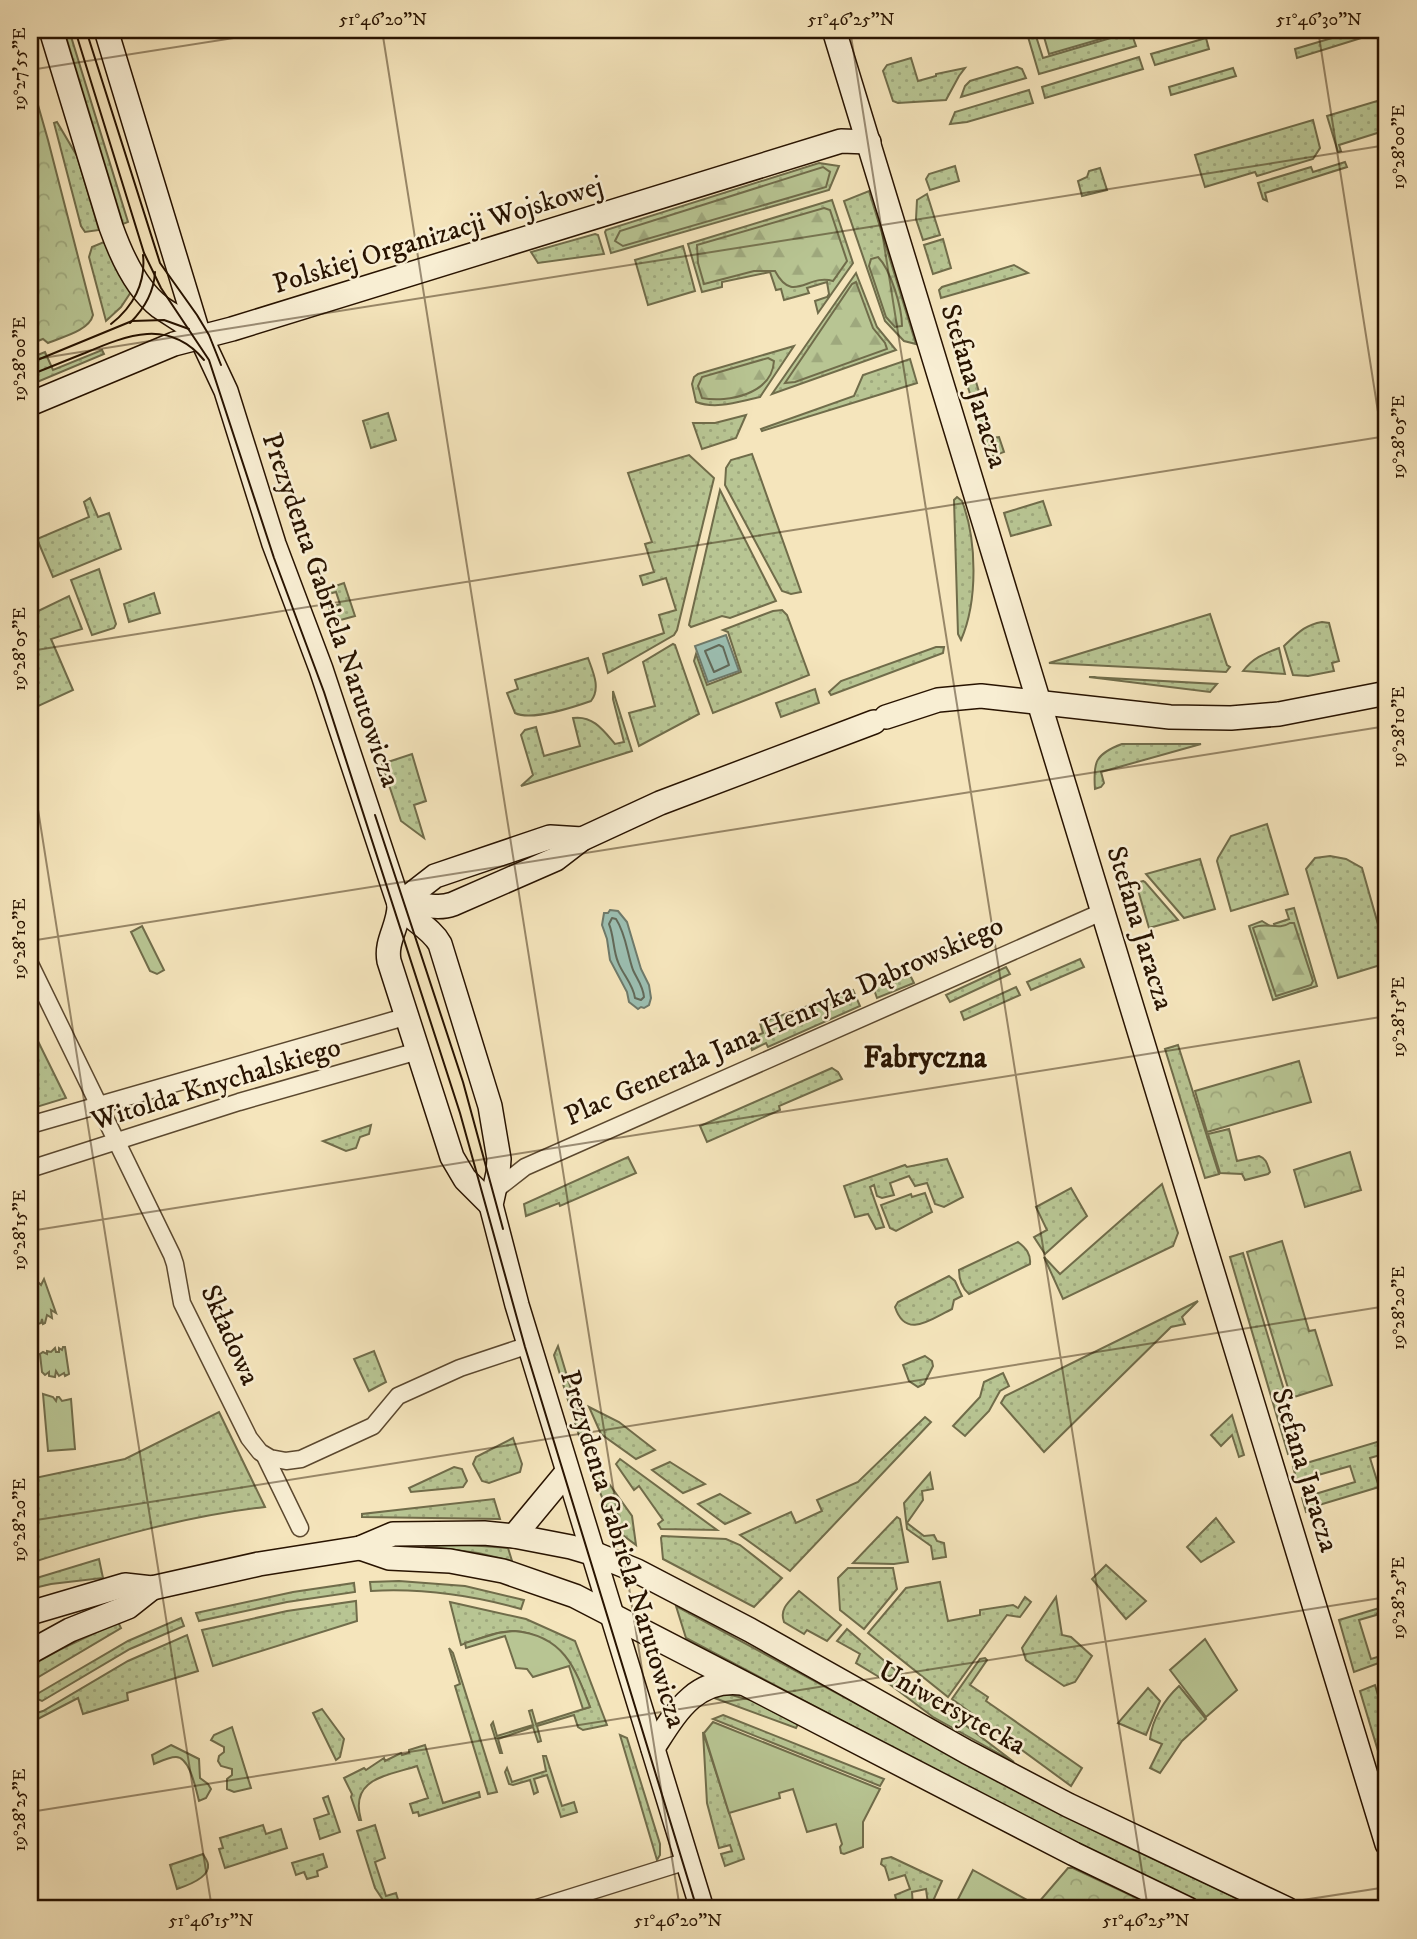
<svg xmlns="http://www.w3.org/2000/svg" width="1417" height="1939" viewBox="0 0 1417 1939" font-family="'IM FELL DW Pica',serif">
  <defs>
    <pattern id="grass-dots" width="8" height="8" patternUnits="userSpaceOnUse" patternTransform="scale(1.75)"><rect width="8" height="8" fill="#b8c593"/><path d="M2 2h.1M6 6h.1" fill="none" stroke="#9ea87d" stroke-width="1.8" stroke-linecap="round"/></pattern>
    <pattern id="forest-firs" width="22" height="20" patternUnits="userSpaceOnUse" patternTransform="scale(1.75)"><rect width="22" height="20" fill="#b8c593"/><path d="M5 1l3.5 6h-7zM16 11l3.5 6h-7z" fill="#9ea87d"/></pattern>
    <pattern id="park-crowns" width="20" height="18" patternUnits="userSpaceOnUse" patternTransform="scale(1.75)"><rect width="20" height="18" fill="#b8c593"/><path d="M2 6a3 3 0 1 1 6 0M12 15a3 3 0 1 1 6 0" fill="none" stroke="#9ea87d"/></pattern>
  </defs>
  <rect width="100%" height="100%" fill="#f5e5bc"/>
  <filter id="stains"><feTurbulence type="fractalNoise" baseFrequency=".00286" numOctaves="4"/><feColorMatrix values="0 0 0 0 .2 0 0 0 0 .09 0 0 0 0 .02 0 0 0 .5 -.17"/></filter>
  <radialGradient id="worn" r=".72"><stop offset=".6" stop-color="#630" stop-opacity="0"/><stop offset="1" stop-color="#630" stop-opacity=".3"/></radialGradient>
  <g fill="url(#grass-dots)" stroke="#706c4a" stroke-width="2">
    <polygon points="64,30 69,30 128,222 123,224"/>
    <polygon points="1026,30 1034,30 1043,58 1131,32 1136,46 1039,74"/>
    <polygon points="1359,30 1387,30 1297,58 1295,49"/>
    <polygon points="1206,38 1209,49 1155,65 1151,54"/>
    <polygon points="1139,57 1143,69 1045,98 1042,87"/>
    <polygon points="911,58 918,81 936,76 936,74 965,68 959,76 946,100 898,103 893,101 883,71 887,65"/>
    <polygon points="1017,67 1022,69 1026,78 961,97 965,86 970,81"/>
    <polygon points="1233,68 1236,76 1171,95 1169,87"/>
    <polygon points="1029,90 1033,103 967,122 950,124 955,112"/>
    <polygon points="1387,98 1387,130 1339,145 1341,151 1338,152 1327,116"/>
    <polygon points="1313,120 1320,148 1313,159 1257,176 1255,172 1205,187 1195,155"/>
    <polygon points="57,122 77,156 99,230 85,232 81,226 54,123"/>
    <polygon points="1345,162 1347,167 1265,193 1267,201 1263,199 1258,183 1311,167 1313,172"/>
    <polygon points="819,163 839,166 829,190 611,253 605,232 606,230"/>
    <polygon points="955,166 959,181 930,190 926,179 929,174"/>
    <polygon points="1100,168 1107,190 1082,196 1078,181 1087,177 1089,171"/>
    <polygon points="869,191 916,344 904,341 885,321 844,201"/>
    <polygon points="927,194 940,235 923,240 916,219 917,200"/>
    <polygon points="832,200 853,263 818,313 815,301 827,297 829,294 827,282 807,288 809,293 784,300 781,289 776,290 770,272 722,282 722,287 702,292 688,244"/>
    <polygon points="595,234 598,235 604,254 538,263 531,252"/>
    <polygon points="943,239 951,268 933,274 924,245"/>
    <polygon points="104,242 131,292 121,307 106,321 89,257 92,247"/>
    <polygon points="683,246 695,291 648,305 635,260"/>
    <polygon points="1014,265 1028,273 941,298 939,290 942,287"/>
    <polygon points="856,273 877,327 896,350 772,394"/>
    <polygon points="962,336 980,395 971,397 953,339"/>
    <path d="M794,346L760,397C740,401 717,410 696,402L692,384L694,377L698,374Z"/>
    <polygon points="102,350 104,354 30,385 30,358 45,352 53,370"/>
    <polygon points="910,359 917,383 762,431 761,429 854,396 863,375"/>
    <polygon points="980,400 991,438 999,437 1004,452 990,457 972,402"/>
    <polygon points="388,413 396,440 371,448 363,421"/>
    <polygon points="746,415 736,438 702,449 693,423 715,423"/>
    <polygon points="752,454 801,592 791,594 782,591 725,485 726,468 731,460"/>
    <polygon points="689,455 714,478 677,630 674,635 608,673 603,654 664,633 659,615 676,610 666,578 643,585 640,576 654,572 645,544 652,542 628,473"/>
    <polygon points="720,490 776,601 730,618 722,616 691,627 689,625"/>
    <path d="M957,497L962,501C977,540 978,601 961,640L958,634L954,500Z"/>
    <polygon points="90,498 98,517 109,513 121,549 53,577 37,539 89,517 84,502"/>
    <polygon points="1043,501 1051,525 1011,536 1004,513"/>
    <polygon points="99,569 116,624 114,628 92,635 71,580"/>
    <polygon points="344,583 355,616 337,621 332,619 329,608 340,604 336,592 325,595 321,591"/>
    <polygon points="154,593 160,613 129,622 124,604"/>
    <polygon points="69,596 82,629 51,639 73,690 34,708 30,698 30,615"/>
    <polygon points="782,610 787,615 809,675 713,713 694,661 696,654 707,685 741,672 728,632 723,630 773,611"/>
    <polygon points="1210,614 1227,665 1230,667 1226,672 1049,663"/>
    <path d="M1322,622L1329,623L1339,661L1332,663L1334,671L1308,676L1293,675L1284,646C1297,634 1304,625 1322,622Z"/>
    <polygon points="673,644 675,645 699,714 639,746 629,713 655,706 643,662"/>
    <polygon points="936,647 944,647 943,653 831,695 829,692 841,681"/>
    <path d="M1279,648L1285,674L1243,671C1253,658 1263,654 1279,648Z"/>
    <path d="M588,658C593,672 601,688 591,701C574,707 531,721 515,713L507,693L518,689L515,680Z"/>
    <polygon points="1089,677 1217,684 1210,692"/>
    <polygon points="815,689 819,703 781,717 776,703"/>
    <path d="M613,691L632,751L521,786L533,775L521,735L525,730L536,727L544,756L580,746L573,718C593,715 604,731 615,744L624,742L613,699Z"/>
    <path d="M1122,744H1201L1101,772L1104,783L1101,787L1095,789C1093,762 1095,754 1122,744Z"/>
    <polygon points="412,754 426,801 414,805 424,838 401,821 382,764"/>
    <polygon points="1267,824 1288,894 1231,911 1217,861 1218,858 1231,836"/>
    <polygon points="1330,856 1346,859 1362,868 1387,956 1387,963 1338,978 1306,869 1315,858"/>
    <polygon points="1200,859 1215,909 1184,918 1146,874"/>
    <polygon points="1143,881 1145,882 1178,920 1149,928 1136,883"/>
    <polygon points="1294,908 1317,986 1273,1000 1249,926 1262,921 1270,926 1279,938 1274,924 1289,919 1286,910"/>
    <polygon points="1080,959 1084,967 1031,990 1027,982"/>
    <polygon points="1006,967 1010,974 950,1002 946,995"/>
    <polygon points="908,971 914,983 877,998 872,984"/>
    <polygon points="1016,987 1020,995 964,1020 961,1012"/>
    <polygon points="853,990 860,1006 768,1047 766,1043 752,1050 748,1039 763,1033 760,1023"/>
    <polygon points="30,1025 66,1098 30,1109"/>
    <polygon points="1178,1045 1219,1174 1205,1178 1165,1049"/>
    <polygon points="832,1068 838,1072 842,1079 779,1106 780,1110 707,1142 700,1126"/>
    <polygon points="371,1125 369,1134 360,1137 356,1148 346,1151 323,1141"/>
    <path d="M1229,1129L1237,1161L1259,1156C1267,1159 1267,1164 1270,1172L1268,1174L1245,1180L1242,1174L1220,1173L1208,1134Z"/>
    <polygon points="628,1157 636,1173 560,1206 559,1203 526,1216 524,1204"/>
    <polygon points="947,1159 963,1197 944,1207 935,1204 927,1183 915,1186 909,1176 890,1183 894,1195 882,1198 877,1196 874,1185 870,1187 884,1227 876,1229 868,1214 855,1217 844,1186 905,1165 907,1167"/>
    <polygon points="1162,1184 1178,1233 1173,1246 1063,1299 1044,1257 1060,1274"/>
    <polygon points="1071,1188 1087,1216 1045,1254 1034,1237 1047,1230 1036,1207"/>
    <polygon points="925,1193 932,1212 896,1231 890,1228 881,1205 911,1194 912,1197"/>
    <path d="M1018,1242C1026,1248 1031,1254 1030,1264L969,1294C962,1288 959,1280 959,1270Z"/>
    <polygon points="1243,1253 1302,1450 1288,1454 1230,1257"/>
    <path d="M949,1276L955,1281L962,1296L954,1300L952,1309C931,1319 906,1340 895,1307L898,1302Z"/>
    <polygon points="1198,1301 1182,1317 1185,1324 1171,1327 1044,1452 1001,1403 1005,1396"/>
    <polygon points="558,1346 576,1406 590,1434 588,1439 581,1442 554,1355"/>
    <polygon points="374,1351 386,1382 369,1391 354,1359"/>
    <polygon points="925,1356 932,1361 933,1366 924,1384 918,1387 909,1381 903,1365"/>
    <polygon points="1003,1373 1009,1386 1000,1391 989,1411 965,1436 953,1426 980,1397 984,1382"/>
    <polygon points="589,1407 619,1422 655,1450 636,1459 601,1434"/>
    <path d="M219,1412L265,1507C185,1516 107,1539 30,1563V1479L125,1459Z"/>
    <polygon points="1232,1415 1244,1455 1239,1457 1232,1435 1221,1446 1211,1435"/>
    <polygon points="925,1417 931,1422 790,1571 740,1535 791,1512 796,1523 822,1511 817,1500 858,1482"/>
    <polygon points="513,1438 522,1464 520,1472 489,1483 482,1481 473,1464 476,1457"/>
    <polygon points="1387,1439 1387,1453 1370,1458 1379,1487 1319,1505 1319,1508 1306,1512 1302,1498 1355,1482 1350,1466 1297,1481 1293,1467"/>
    <polygon points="620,1459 717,1530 661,1529 658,1524 663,1520 639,1486 634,1490 616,1464"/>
    <polygon points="670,1462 705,1484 683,1493 652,1470"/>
    <polygon points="454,1467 462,1469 467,1481 463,1487 411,1492 409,1488"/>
    <polygon points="590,1469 596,1470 602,1474 632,1516 636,1545 616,1530"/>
    <polygon points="930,1473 933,1489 922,1491 923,1500 907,1523 924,1536 934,1535 937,1541 944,1543 946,1557 933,1559 931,1546 907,1529 904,1503"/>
    <polygon points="720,1494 750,1513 725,1524 698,1504"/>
    <polygon points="494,1499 500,1519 362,1517 362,1514"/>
    <polygon points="897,1517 900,1519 908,1562 894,1564 853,1563"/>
    <polygon points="1216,1518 1234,1542 1201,1562 1187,1547"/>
    <polygon points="662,1536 726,1539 740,1545 782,1578 754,1607 663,1559 661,1538"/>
    <polygon points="456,1544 508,1548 512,1561 478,1553 425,1546"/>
    <polygon points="99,1559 103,1578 51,1584 30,1589 30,1580"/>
    <polygon points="1106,1565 1146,1601 1126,1619 1092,1579"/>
    <polygon points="848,1568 893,1568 897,1589 864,1629 840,1610 838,1578"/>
    <path d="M399,1581L465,1586L524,1600L521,1609C471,1595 423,1588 371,1591L370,1582Z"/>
    <polygon points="940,1582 948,1621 980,1615 980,1610 1013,1605 1018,1608 1025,1597 1031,1602 1020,1617 1007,1615 948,1697 868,1633 906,1588"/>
    <polygon points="354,1583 355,1592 287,1602 199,1621 196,1613 293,1592"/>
    <path d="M799,1591L841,1625L827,1641L807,1630L804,1634L784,1622C779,1608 790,1601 799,1591Z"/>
    <polygon points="1056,1597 1062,1635 1071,1637 1092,1656 1075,1682 1064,1686 1026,1660 1022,1648"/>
    <polygon points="356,1601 357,1621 213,1666 202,1630 287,1611"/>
    <path d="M450,1602L526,1619L575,1641L607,1725L583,1730L578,1727L574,1715L537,1726L541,1741L538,1742L533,1727L498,1739L502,1753H500L491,1725L493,1722L497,1736L533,1725L529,1711L532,1710L536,1724L590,1707C579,1679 572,1656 545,1641C535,1635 526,1631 514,1631C496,1631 478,1639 461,1645Z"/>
    <polygon points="676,1606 1021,1793 1113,1840 1260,1909 1213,1909 1065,1839 686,1638"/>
    <polygon points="1383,1607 1376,1615 1359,1620 1371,1659 1387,1654 1387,1660 1354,1672 1339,1620"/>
    <polygon points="181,1618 184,1626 130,1649 42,1701 30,1696 30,1683 37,1694 128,1641"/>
    <polygon points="118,1622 121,1628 30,1682 30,1666 59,1650"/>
    <polygon points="847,1629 915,1687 1014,1762 933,1717 884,1680 856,1663 860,1654 837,1641"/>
    <polygon points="187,1635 198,1671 127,1693 128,1700 83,1714 78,1698 30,1723 30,1715 43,1711 128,1661"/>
    <polygon points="449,1648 453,1653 497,1792 488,1794 455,1686 460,1684"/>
    <polygon points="985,1658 987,1660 970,1685 988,1697 986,1701 1082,1768 1071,1786 952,1699 980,1659"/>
    <polygon points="1375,1685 1387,1726 1387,1781 1360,1691"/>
    <path d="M1179,1686L1206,1719L1182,1741L1160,1773L1150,1768L1162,1744L1150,1739C1152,1719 1165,1699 1179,1686Z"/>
    <polygon points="1148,1688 1160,1701 1146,1735 1118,1723"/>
    <polygon points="727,1694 751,1700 798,1724 796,1728 709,1696"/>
    <polygon points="322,1709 344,1739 340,1757 336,1760 313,1713"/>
    <polygon points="723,1715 884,1779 880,1786 713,1719"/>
    <polygon points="703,1732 744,1859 725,1866 721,1854 732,1851 730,1845 719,1848 707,1803"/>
    <polygon points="620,1735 627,1738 660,1844 660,1855 657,1860"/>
    <path d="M425,1745L443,1803L479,1792L480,1797L419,1816L418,1812L413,1813L410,1804L428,1798L417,1766C387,1776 349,1778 361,1820H359L351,1797L352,1794L344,1778L364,1768L366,1770L384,1758L385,1761L401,1753L402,1755L409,1753V1750Z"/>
    <polygon points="543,1756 546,1756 562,1806 574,1802 577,1812 561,1817 547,1775 534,1779 538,1792 534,1794 530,1780 513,1785 509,1784 505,1772 507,1768 512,1782 546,1771"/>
    <polygon points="328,1796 340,1832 320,1839 314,1819 329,1814 323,1798"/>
    <polygon points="263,1825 266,1834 281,1829 287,1848 225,1868 219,1849 223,1848 220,1838"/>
    <polygon points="375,1825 385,1858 375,1862 386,1896 396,1893 399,1903 393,1905 394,1909 389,1909 375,1888 357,1831"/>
    <path d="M203,1854C205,1858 208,1861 208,1865C210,1878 186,1886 177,1889L170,1865Z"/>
    <polygon points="323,1854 327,1867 317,1871 318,1876 307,1879 304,1872 296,1875 292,1863"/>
    <polygon points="891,1857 942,1881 933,1901 928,1904 926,1889 912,1892 913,1907 897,1903 895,1895 910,1889 905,1875 889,1880 885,1867 881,1864 882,1859"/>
  </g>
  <g fill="url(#forest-firs)" stroke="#706c4a" stroke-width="2">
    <polygon points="823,167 830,172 826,187 623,246 615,241 620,231"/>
    <path d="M824,208L830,210L847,261L833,281C808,273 793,305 775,271H754L704,284L698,263L697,245Z"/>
    <path d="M878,257C891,270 902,308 902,326L895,327L886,317L869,266L871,259Z"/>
    <polygon points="856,282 873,328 885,343 887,349 795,382 785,383 852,284"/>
    <path d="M768,358L774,361C772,394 728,403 702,398L698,386L702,377Z"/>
    <path d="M1290,923H1294L1313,981L1311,985L1276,996L1253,928C1265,921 1278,931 1290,923Z"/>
  </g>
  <g fill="url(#park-crowns)" stroke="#706c4a" stroke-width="2">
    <path d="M30,77L48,140L93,315C89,331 62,337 48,343L43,339L30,344Z"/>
    <polygon points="1299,1061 1311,1102 1207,1132 1195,1091"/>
    <polygon points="1350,1152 1361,1190 1305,1207 1294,1170"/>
    <polygon points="1282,1241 1309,1331 1315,1330 1332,1385 1291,1398 1247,1252"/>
    <polygon points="1068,1868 1073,1868 1160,1909 1039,1909 1038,1903"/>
  </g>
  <g fill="#b8c593" stroke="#706c4a" stroke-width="2">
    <polygon points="1042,30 1117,30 1118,34 1049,54"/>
    <polygon points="142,926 164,970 157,974 150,971 131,932"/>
    <polygon points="44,1279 56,1313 51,1310 52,1318 47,1315 45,1323 43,1324 42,1319 41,1323 38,1324 36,1301 32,1286 36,1283 37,1285 38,1282 41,1285"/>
    <polygon points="63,1347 65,1347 69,1374 65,1376 64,1373 59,1376 56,1371 55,1377 49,1376 49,1372 45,1375 42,1372 40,1354 43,1352 47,1354 47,1351 51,1352 55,1348 56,1352 59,1352 59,1348 62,1350"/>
    <polygon points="43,1394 53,1397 56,1401 57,1397 59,1397 62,1401 71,1399 75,1449 48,1451"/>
    <path d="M514,1631C563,1635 575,1667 590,1707L583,1709L569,1666L533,1677L527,1669L516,1668L505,1636L466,1648L465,1643L498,1633Z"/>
    <polygon points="1205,1639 1237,1690 1206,1717 1170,1670"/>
    <polygon points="713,1722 880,1789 863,1822 863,1847 844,1854 841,1853 840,1847 842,1844 836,1824 807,1832 793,1789 779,1793 780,1798 729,1813 704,1733"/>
    <polygon points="232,1727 251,1788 234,1792 227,1789 227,1779 232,1775 232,1769 221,1766 218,1761 219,1756 224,1752 224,1747 211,1740 214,1735"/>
    <path d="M171,1745L199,1759L200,1778L208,1784L211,1789L206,1798L199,1801C196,1790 190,1757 176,1757C169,1757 161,1761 154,1764L152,1755Z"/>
    <polygon points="973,1870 1036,1905 1037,1909 953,1909"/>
  </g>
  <g fill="#9cbfb2" stroke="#6e7a6b" stroke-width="2">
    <polygon points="726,635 739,671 708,682 695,646"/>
    <polygon points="610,910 618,911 627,922 641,969 649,985 651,998 649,1005 644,1008 641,1007 638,1009 629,1002 627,992 610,960 607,939 602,925 604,913 608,913"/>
  </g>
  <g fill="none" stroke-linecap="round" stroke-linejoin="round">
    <g stroke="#626959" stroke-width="2">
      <polygon points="719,645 723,647 729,665 714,672 705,651"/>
      <path d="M612,918L616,919C626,934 627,953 633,970C637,979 643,986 644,997L641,1000L635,998C633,984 623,975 618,962C613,950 614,936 609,924Z"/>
    </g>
    <defs>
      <g id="street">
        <polyline points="30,964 172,1255 175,1264 182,1303 249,1438 260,1452 270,1458 286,1461 301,1459 373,1426 398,1396 460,1368 529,1345"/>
        <polyline points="30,1125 408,1016"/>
        <polyline points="30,1169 239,1102 418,1051"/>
        <polyline points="493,1192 525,1167 1104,911"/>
        <polyline points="265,1456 300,1528"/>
        <polyline points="534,1909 687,1861"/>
      </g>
      <g id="secondary">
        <path d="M51,30L111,227C121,255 136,289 160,307C174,317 189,323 200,337"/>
        <path d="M106,30L197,329L226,391L274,544L321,669L399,904C400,925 385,940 389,961L452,1157L465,1179L491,1205"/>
        <polyline points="834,30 1387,1844"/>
        <polyline points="30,404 174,344 232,329 841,141 869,142"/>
        <polyline points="886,717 938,700 981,696 1170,717 1231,718 1279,714 1387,693"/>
        <path d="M399,904C410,920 430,926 440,944L490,1106L499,1159L498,1173L491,1205L517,1305L702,1909"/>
        <path d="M399,904C418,901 434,911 453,904L556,859L582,839L660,803L874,722"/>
        <polyline points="399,904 435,876 550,837 582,839"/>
        <polyline points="514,1536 567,1472"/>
        <polyline points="360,1548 389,1558 450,1561 503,1571 575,1596 1074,1854 1188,1909"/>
        <polyline points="30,1613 125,1585 152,1588 259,1564 360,1548 393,1534 484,1533 514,1536 571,1547 598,1555 637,1571 750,1630 967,1752 1068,1805 1287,1909"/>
        <polyline points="30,1652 70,1630 128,1607 152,1588"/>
        <path d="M653,1748C675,1714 695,1677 742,1683"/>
      </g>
    </defs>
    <use href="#street" stroke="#5b482f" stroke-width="19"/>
    <use href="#secondary" stroke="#281300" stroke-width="26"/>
    <use href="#street" stroke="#f8eed3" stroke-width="16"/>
    <use href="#secondary" stroke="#f8eed3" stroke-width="23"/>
    <g stroke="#281300" stroke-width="2">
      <polyline points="75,30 144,253 161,288 209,360 274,558 324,692 460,1113 525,1347 697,1909"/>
      <polyline points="86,30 160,263 197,315 209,335 221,365"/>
      <path d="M130,323C144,309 154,292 155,272"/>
      <path d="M111,324C133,307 146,283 143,255"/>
      <polyline points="30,363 132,321 164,320 189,329"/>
      <path d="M30,375C48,368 67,360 85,353C127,335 169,318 204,360"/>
      <polyline points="375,815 463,1082 503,1229"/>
    </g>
  </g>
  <path fill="none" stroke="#281300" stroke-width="2" stroke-opacity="0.45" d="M382,30L680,1909M850,30L1148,1909M1318,30L1387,469M30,70L285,30M30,360L1387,145M30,651L1387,436M30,759L212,1909M30,941L1387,726M30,1231L1387,1016M30,1521L1387,1306M30,1812L1387,1597M1245,1909L1387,1887"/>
  <g text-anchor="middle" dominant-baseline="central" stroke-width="5" stroke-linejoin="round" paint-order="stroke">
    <g font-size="28" fill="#281300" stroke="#f8eed3">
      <text transform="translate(438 235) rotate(-17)">Polskiej Organizacji Wojskowej</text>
      <text transform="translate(974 386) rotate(73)">Stefana Jaracza</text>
      <text transform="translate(331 610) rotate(71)">Prezydenta Gabriela Narutowicza</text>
      <text transform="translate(1140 928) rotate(73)">Stefana Jaracza</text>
      <text transform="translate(784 1021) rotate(-24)">Plac Generała Jana Henryka Dąbrowskiego</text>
      <text transform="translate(216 1084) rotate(-17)">Witolda Knychalskiego</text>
      <text transform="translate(230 1335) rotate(66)">Składowa</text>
      <text transform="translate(1305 1470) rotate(73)">Stefana Jaracza</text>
      <text transform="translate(623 1549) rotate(73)">Prezydenta Gabriela Narutowicza</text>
      <text transform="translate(952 1708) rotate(29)">Uniwersytecka</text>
    </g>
    <g font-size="30" font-weight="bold" fill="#281300" stroke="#f8eed3">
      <text x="925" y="1058">Fabryczna</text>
    </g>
  </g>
  <rect width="1417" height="1939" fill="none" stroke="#f5e5bc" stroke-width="77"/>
  <rect x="38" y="38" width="1340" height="1862" fill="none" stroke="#281300" stroke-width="2.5"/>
  <g font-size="18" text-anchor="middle" fill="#281300">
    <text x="383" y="25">51°46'20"N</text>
    <text x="851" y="25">51°46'25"N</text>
    <text x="1319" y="25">51°46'30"N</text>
    <text transform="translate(19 69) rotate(-90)" y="6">19°27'55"E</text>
    <text transform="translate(1398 147) rotate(-90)" y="6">19°28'00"E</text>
    <text transform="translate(19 359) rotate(-90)" y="6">19°28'00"E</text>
    <text transform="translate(1398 437) rotate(-90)" y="6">19°28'05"E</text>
    <text transform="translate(19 649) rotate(-90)" y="6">19°28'05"E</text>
    <text transform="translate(1398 727) rotate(-90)" y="6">19°28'10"E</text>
    <text transform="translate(19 939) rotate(-90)" y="6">19°28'10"E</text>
    <text transform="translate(1398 1017) rotate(-90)" y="6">19°28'15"E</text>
    <text transform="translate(19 1230) rotate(-90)" y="6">19°28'15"E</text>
    <text transform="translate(1398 1308) rotate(-90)" y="6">19°28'20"E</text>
    <text transform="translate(19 1520) rotate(-90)" y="6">19°28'20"E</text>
    <text transform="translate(1398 1598) rotate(-90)" y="6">19°28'25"E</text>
    <text transform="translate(19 1810) rotate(-90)" y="6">19°28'25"E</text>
    <text x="211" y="1926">51°46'15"N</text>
    <text x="678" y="1926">51°46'20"N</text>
    <text x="1146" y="1926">51°46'25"N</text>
  </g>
  <rect width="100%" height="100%" filter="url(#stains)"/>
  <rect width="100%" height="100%" fill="url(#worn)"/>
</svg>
